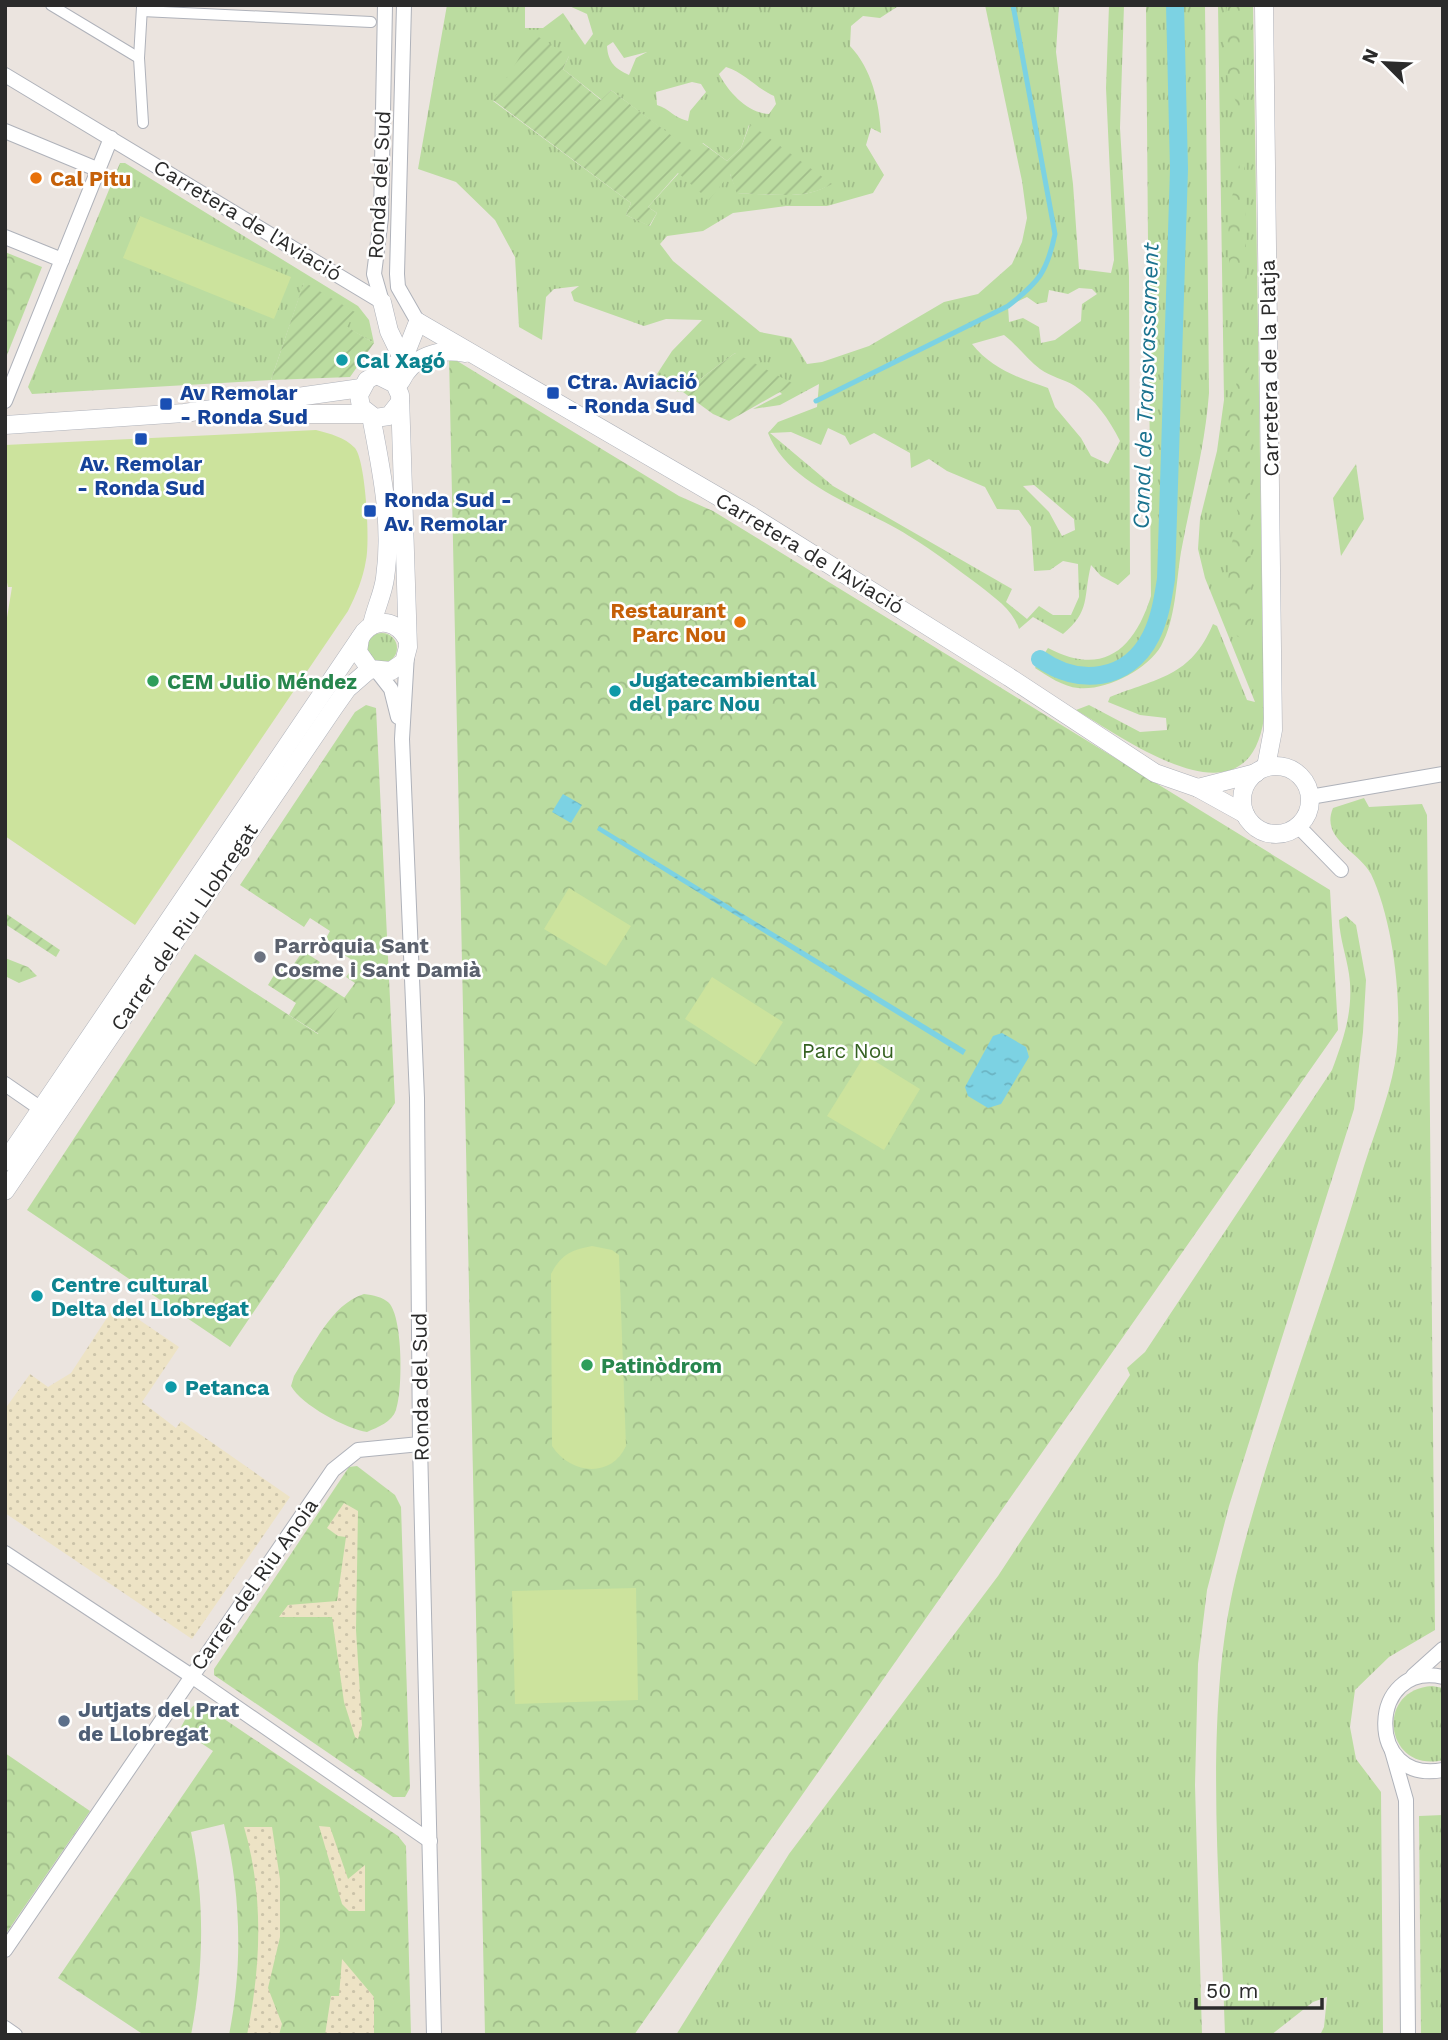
<svg xmlns="http://www.w3.org/2000/svg" width="1448" height="2040" viewBox="0 0 1448 2040" font-family="'Work Sans',sans-serif">
  <defs>
    <pattern id="grass-tufts" width="24" height="20" patternUnits="userSpaceOnUse" patternTransform="scale(1.75)"><rect width="24" height="20" fill="#bbdca0"/><path d="M3 7l-1-3M5 7V3M7 7l1-3M15 17l-1-3M17 17v-4M19 17l1-3" fill="none" stroke="#a1bd8a"/></pattern>
    <pattern id="forest-crowns" width="20" height="18" patternUnits="userSpaceOnUse" patternTransform="scale(1.75)"><rect width="20" height="18" fill="#bbdca0"/><path d="M2 6a3 3 0 1 1 6 0M12 15a3 3 0 1 1 6 0" fill="none" stroke="#a1bd8a"/></pattern>
    <pattern id="sand-dots" width="8" height="8" patternUnits="userSpaceOnUse" patternTransform="scale(1.75)"><rect width="8" height="8" fill="#ede3c5"/><path d="M2 2h.1M6 6h.1" fill="none" stroke="#cbc3a9" stroke-width="1.8" stroke-linecap="round"/></pattern>
    <pattern id="garden-furrows" width="10" height="10" patternUnits="userSpaceOnUse" patternTransform="scale(1.75)"><rect width="10" height="10" fill="#bbdca0"/><path d="M-1 1l2-2M0 10L10 0M9 11l2-2" fill="none" stroke="#a1bd8a"/></pattern>
    <pattern id="water-ripples" width="26" height="14" patternUnits="userSpaceOnUse" patternTransform="scale(1.75)"><rect width="26" height="14" fill="#7cd2e3"/><path d="M2 4q2-2 4 0t4 0M15 11q2-2 4 0t4 0" fill="none" stroke="#6bb4c3"/></pattern>
  </defs>
  <rect width="100%" height="100%" fill="#ebe4df"/>
  <g fill="url(#grass-tufts)" fill-rule="evenodd">
    <path d="M447,5H525V28H543L563,13L585,45L593,34L587,14L567,5H900L880,18L863,16L851,26L850,46C872,69 879,102 881,133L871,128L866,145L884,175L873,193L827,206H786L733,213L703,231L667,236L660,244L673,261L760,332L791,338L807,364L822,362L869,346L944,302L978,294L1012,264L1022,242L1027,218L1022,181L985,5H1059L1056,52L1073,184L1079,269L1111,273L1114,260L1106,88L1109,5H1124L1120,128L1129,276L1130,574L1118,585L1101,576L1091,565C1083,597 1091,611 1063,634L1033,617L1019,629C1013,610 995,598 980,586C957,569 934,551 909,536C864,507 789,487 768,433L778,422L817,407L819,384L780,405L753,409L782,394L735,353L683,392L667,390L657,374L672,351L702,320L666,319L644,326L574,301L571,292L579,286L554,289L546,297L542,340L519,327L515,257L495,220L456,182L418,169ZM613,42L624,58L647,52L636,58L629,75C616,69 608,63 607,46ZM569,56L563,69L602,100L611,90L692,152L703,143L727,161L741,148L749,125L831,184C802,202 769,192 738,194L730,174L679,173L648,207L657,213L650,226L626,215L631,203L493,101ZM726,67C745,73 756,88 774,96L776,104L769,114C748,113 729,93 719,74ZM692,82L701,84L706,92L690,111L688,121C674,118 670,109 657,105L656,92ZM1079,288L1092,289L1097,294L1082,304L1081,321L1055,340L1041,343L1039,327L1023,318L1009,322L1008,306L1027,297L1037,304L1047,302L1049,290L1068,294ZM1004,335C1017,345 1028,360 1040,369C1051,377 1064,379 1075,386C1095,399 1109,419 1120,441L1108,464L1091,456L1081,438L1055,407L1048,388C1019,378 992,369 972,344ZM828,428L845,436L850,445L874,433L910,453L911,468L929,459L947,471L985,487L997,509L1019,510L1031,527L1034,571L1050,570L1063,561L1078,564L1079,597L1071,615H1053L1039,606L1027,619L1006,602L1012,589L833,486L770,433L791,432L821,445ZM1034,485L1074,519L1075,530L1062,536L1049,512L1023,486Z"/>
    <path d="M1146,5H1205L1209,393C1205,447 1191,498 1181,552C1176,582 1176,619 1161,646C1147,670 1106,691 1078,688C1064,687 1047,676 1035,668L1048,648C1103,677 1134,650 1151,596Z"/>
    <path d="M1218,5H1253L1264,718C1248,830 1127,740 1076,710L1089,705L1140,732L1167,730L1166,718L1140,715L1108,702L1110,697C1157,678 1191,677 1213,624L1217,626L1247,700L1255,702L1205,578L1198,549L1200,519L1217,451L1224,400Z"/>
    <polygon points="120,163 125,163 358,306 369,320 374,343 346,327 354,312 304,283 271,380 32,394 28,387"/>
    <polygon points="1356,464 1364,519 1341,556 1333,498"/>
    <circle cx="382" cy="648" r="15"/>
    <path d="M1364,798L1369,807L1422,804L1427,815L1435,1630L1389,1657L1355,1690L1350,1727L1356,1759L1381,1792L1383,2035H1320L1324,2027L1327,1997L1313,2002L1271,2035H1225C1221,1891 1202,1716 1236,1576C1269,1441 1321,1312 1360,1179C1371,1141 1388,1102 1395,1063C1404,1011 1394,922 1371,874C1359,851 1320,839 1333,808Z"/>
    <path d="M1346,916L1356,925L1366,980L1363,1032L1354,1109L1229,1506L1207,1590L1198,1664L1195,1785L1202,2035H676L789,1854L998,1576L1130,1375L1127,1368L1145,1352L1332,1070C1344,1038 1354,1009 1349,974C1346,955 1340,939 1339,920Z"/>
    <path d="M1432,1686L1443,1688V1760C1386,1774 1373,1690 1432,1686Z"/>
    <polygon points="1443,1815 1443,2035 1421,2035 1419,1816"/>
  </g>
  <g fill="url(#forest-crowns)">
    <path d="M1227,5H1242L1244,115C1222,86 1222,39 1227,5Z"/>
    <path d="M1244,158L1247,292L1245,296C1216,274 1231,190 1241,159Z"/>
    <polygon points="5,252 42,267 5,360"/>
    <polygon points="1244,353 1249,356 1251,622 1245,641 1237,636 1228,599 1229,558 1238,513 1228,480 1227,451 1229,414"/>
    <polygon points="449,356 679,496 713,511 1330,890 1338,1030 634,2035 485,2035"/>
    <polygon points="366,705 376,708 395,1103 230,1347 27,1210 195,954 318,1034 355,983 346,977 354,966 352,960 324,942 330,931 310,918 304,927 240,885 355,712"/>
    <polygon points="5,958 28,967 37,976 19,983 5,976"/>
    <path d="M364,1294C373,1295 383,1297 389,1303C403,1318 403,1391 396,1410C392,1422 378,1427 367,1432C347,1429 301,1405 291,1386L294,1376C312,1348 331,1304 364,1294Z"/>
    <polygon points="357,1466 395,1495 401,1507 410,1788 405,1797 393,1797 214,1675 214,1669 349,1467"/>
    <path d="M199,1702L398,1836L406,1846L411,2035H229C243,1965 241,1894 224,1824L191,1832C205,1900 204,1967 191,2035H144L58,1978L213,1751L180,1729L192,1707Z"/>
    <polygon points="5,1753 90,1811 5,1935"/>
  </g>
  <g fill="url(#sand-dots)">
    <polygon points="116,1304 179,1347 142,1402 176,1428 181,1421 290,1497 192,1639 5,1513 5,1409 30,1374 48,1387 71,1373"/>
    <polygon points="344,1503 358,1511 356,1630 362,1725 358,1739 355,1737 344,1702 332,1617 279,1617 288,1605 337,1601 346,1537 338,1536 327,1528"/>
    <polygon points="319,1826 330,1827 348,1879 365,1865 365,1911 349,1911 342,1904"/>
    <path d="M244,1827H272L280,1879V1937L268,1988L282,2024L279,2035H247C261,1966 264,1895 244,1827Z"/>
    <polygon points="342,1959 374,1997 374,2035 325,2035 331,1996 339,1996"/>
  </g>
  <g fill="url(#garden-furrows)">
    <path d="M534,34L569,56L563,69L601,100L611,90L692,151L702,143L727,161L741,148L750,124L832,184C802,202 769,192 737,194L730,174L709,200L678,173L648,207L657,213L649,226L626,215L631,203L493,100Z"/>
    <polygon points="304,282 355,312 347,327 374,343 350,377 271,380"/>
    <polygon points="735,353 794,384 729,421 713,414 683,392"/>
    <polygon points="5,913 60,950 56,957 5,924"/>
    <polygon points="303,951 320,962 311,976 345,998 319,1034 289,1015 296,1003 268,985 282,962 291,968"/>
  </g>
  <g fill="#cce39d">
    <polygon points="140,216 291,277 274,319 123,258"/>
    <path d="M316,430C331,434 344,437 355,448C366,462 370,542 366,560C363,579 356,595 348,611L135,925L5,836V630L12,587H8L5,573V445Z"/>
    <polygon points="569,888 631,926 606,966 544,929"/>
    <polygon points="712,977 783,1022 756,1065 685,1019"/>
    <polygon points="865,1055 920,1089 884,1150 827,1116"/>
    <path d="M592,1246L612,1250L619,1255L626,1446C611,1479 570,1474 552,1446L551,1274C561,1254 572,1250 592,1246Z"/>
    <polygon points="636,1588 638,1700 515,1704 512,1591"/>
  </g>
  <g fill="url(#water-ripples)">
    <polygon points="563,794 582,805 571,823 552,812"/>
    <polygon points="599,826 966,1050 963,1055 597,830"/>
    <polygon points="1002,1033 1026,1047 1029,1057 1001,1104 988,1108 968,1096 965,1087 993,1036"/>
  </g>
  <g fill="none" stroke-linecap="round" stroke-linejoin="round">
    <path stroke="#7cd2e3" stroke-width="5" d="M816,401L1008,306C1039,282 1047,272 1055,234L1013,5"/>
    <path stroke="#7cd2e3" stroke-width="18" d="M1040,659C1078,686 1128,682 1151,636C1160,618 1163,598 1166,579L1179,169L1175,5"/>
    <defs>
      <g id="pedestrian">
        <polyline points="51,5 139,58"/>
        <polyline points="142,7 139,58 143,123"/>
        <polyline points="142,11 371,22"/>
      </g>
      <g id="minor">
        <polyline points="404,5 397,274 398,287 418,322"/>
        <polyline points="5,75 382,302"/>
        <polyline points="5,131 99,170"/>
        <polyline points="5,237 62,260"/>
        <polyline points="382,302 374,274 381,218 385,5"/>
        <polyline points="5,401 111,138"/>
        <polyline points="407,654 402,739 417,1098 420,1444 434,2035"/>
        <polyline points="377,671 391,689 398,717"/>
        <polyline points="1310,797 1443,774"/>
        <polyline points="1298,826 1341,870"/>
        <polyline points="5,1084 47,1113"/>
        <polyline points="5,1553 190,1675 430,1841"/>
        <polyline points="1413,1676 1443,1649"/>
        <path d="M1443,1677C1368,1660 1364,1785 1443,1770"/>
        <polyline points="1392,1751 1406,1800 1408,2035"/>
        <polyline points="5,1950 333,1470 358,1450 420,1444"/>
        <polyline points="5,2028 15,2035"/>
      </g>
      <g id="tertiary">
        <polyline points="1264,5 1273,730 1266,767"/>
        <polyline points="382,302 389,331 403,360"/>
        <polyline points="418,322 750,515 1009,677 1155,773 1198,788 1245,814"/>
        <path d="M401,381C412,357 439,348 465,353"/>
        <polyline points="400,402 389,416 375,418 361,407 359,395 367,380 403,360 418,322"/>
        <polyline points="238,414 368,414"/>
        <path d="M371,416C381,468 393,524 385,578C383,594 375,609 372,625"/>
        <polyline points="5,425 184,413 361,388"/>
        <polyline points="360,638 358,652 370,669 391,671 404,662 408,647 400,395 395,384 379,376"/>
        <circle cx="1276" cy="800" r="34"/>
        <polyline points="1198,788 1256,773"/>
        <path d="M5,1162L364,632C378,617 397,621 407,639"/>
        <polyline points="5,1191 333,709 347,689 370,669"/>
      </g>
    </defs>
    <use href="#pedestrian" stroke="#afb2ba" stroke-width="12"/>
    <use href="#minor" stroke="#afb2ba" stroke-width="16"/>
    <use href="#tertiary" stroke="#afb2ba" stroke-width="19"/>
    <use href="#pedestrian" stroke="#fff" stroke-width="10"/>
    <use href="#minor" stroke="#fff" stroke-width="14"/>
    <use href="#tertiary" stroke="#fff" stroke-width="18"/>
  </g>
  <g fill="#e8710a" stroke="#fff" stroke-width="2.5">
    <circle cx="36" cy="178" r="7"/>
    <circle cx="740" cy="622" r="7"/>
  </g>
  <g fill="#0f9aa8" stroke="#fff" stroke-width="2.5">
    <circle cx="342" cy="360" r="7"/>
    <circle cx="615" cy="691" r="7"/>
    <circle cx="37" cy="1296" r="7"/>
    <circle cx="171" cy="1387" r="7"/>
  </g>
  <g fill="#1a4fb4" stroke="#fff" stroke-width="2.5">
    <rect x="546" y="386" width="14" height="14" rx="3.5"/>
    <rect x="159" y="397" width="14" height="14" rx="3.5"/>
    <rect x="134" y="432" width="14" height="14" rx="3.5"/>
    <rect x="363" y="504" width="14" height="14" rx="3.5"/>
  </g>
  <g fill="#2e9e5b" stroke="#fff" stroke-width="2.5">
    <circle cx="153" cy="681" r="7"/>
    <circle cx="587" cy="1365" r="7"/>
  </g>
  <circle fill="#6b7280" stroke="#fff" stroke-width="2.5" cx="260" cy="957" r="7"/>
  <circle fill="#5c6f8a" stroke="#fff" stroke-width="2.5" cx="64" cy="1721" r="7"/>
  <g text-anchor="middle" dominant-baseline="central" stroke-width="5" stroke-linejoin="round" paint-order="stroke">
    <g font-size="21" font-weight="bold" fill="#c56008" stroke="#fff" text-anchor="start">
      <text x="50" y="178">Cal Pitu</text>
      <text x="726" y="610" text-anchor="end">Restaurant<tspan x="726" dy="24">Parc Nou</tspan></text>
    </g>
    <g font-size="21" fill="#2b2b2b" stroke="#fff">
      <text transform="translate(379 185) rotate(-87)">Ronda del Sud</text>
      <text transform="translate(248 220) rotate(31)">Carretera de l'Aviació</text>
      <text transform="translate(1269 368) rotate(-91)">Carretera de la Platja</text>
      <text transform="translate(810 553) rotate(31)">Carretera de l'Aviació</text>
      <text transform="translate(184 927) rotate(-56)">Carrer del Riu Llobregat</text>
      <text transform="translate(420 1387) rotate(-91)">Ronda del Sud</text>
      <text transform="translate(254 1584) rotate(-55)">Carrer del Riu Anoia</text>
    </g>
    <g font-size="21" font-weight="bold" fill="#0d838f" stroke="#fff" text-anchor="start">
      <text x="356" y="360">Cal Xagó</text>
      <text x="629" y="679">Jugatecambiental<tspan x="629" dy="24">del parc Nou</tspan></text>
      <text x="51" y="1284">Centre cultural<tspan x="51" dy="24">Delta del Llobregat</tspan></text>
      <text x="185" y="1387">Petanca</text>
    </g>
    <g font-size="21" font-weight="bold" fill="#164399" stroke="#fff" text-anchor="start">
      <text x="567" y="381">Ctra. Aviació<tspan x="567" dy="24">- Ronda Sud</tspan></text>
      <text x="180" y="392">Av Remolar<tspan x="180" dy="24">- Ronda Sud</tspan></text>
      <text x="141" y="463" text-anchor="middle">Av. Remolar<tspan x="141" dy="24">- Ronda Sud</tspan></text>
      <text x="384" y="499">Ronda Sud -<tspan x="384" dy="24">Av. Remolar</tspan></text>
    </g>
    <g font-size="21" font-weight="bold" fill="#27864d" stroke="#fff" text-anchor="start">
      <text x="167" y="681">CEM Julio Méndez</text>
      <text x="601" y="1365">Patinòdrom</text>
    </g>
    <g font-size="21" font-weight="bold" fill="#5b616d" stroke="#fff" text-anchor="start">
      <text x="274" y="945">Parròquia Sant<tspan x="274" dy="24">Cosme i Sant Damià</tspan></text>
    </g>
    <g font-size="21" fill="#356121" stroke="#fff">
      <text x="848" y="1050">Parc Nou</text>
    </g>
    <g font-size="21" font-weight="bold" fill="#4e5e75" stroke="#fff" text-anchor="start">
      <text x="78" y="1709">Jutjats del Prat<tspan x="78" dy="24">de Llobregat</tspan></text>
    </g>
    <g font-size="23" font-style="italic" fill="#1b738f" stroke="#fff">
      <text transform="translate(1146 386) rotate(-88)">Canal de Transvassament</text>
    </g>
  </g>
  <rect width="1448" height="2040" fill="none" stroke="#2b2b2b" stroke-width="14"/>
  <g transform="translate(1385 63) rotate(294)" stroke="#ffffff" stroke-width="5" paint-order="stroke">
  <path d="M0-5L12 26L0 18L-12 26Z" fill="#2b2b2b"/>
  <text y="-10" font-size="19" font-weight="bold" text-anchor="middle" fill="#2b2b2b">N</text>
  </g>
  <path d="M1196 1998v10h126v-10" fill="none" stroke="#2b2b2b" stroke-width="3.5"/>
  <text x="1206" y="1998" font-size="21" fill="#2b2b2b" stroke="#ffffff" stroke-width="5" paint-order="stroke">50 m</text>
</svg>
